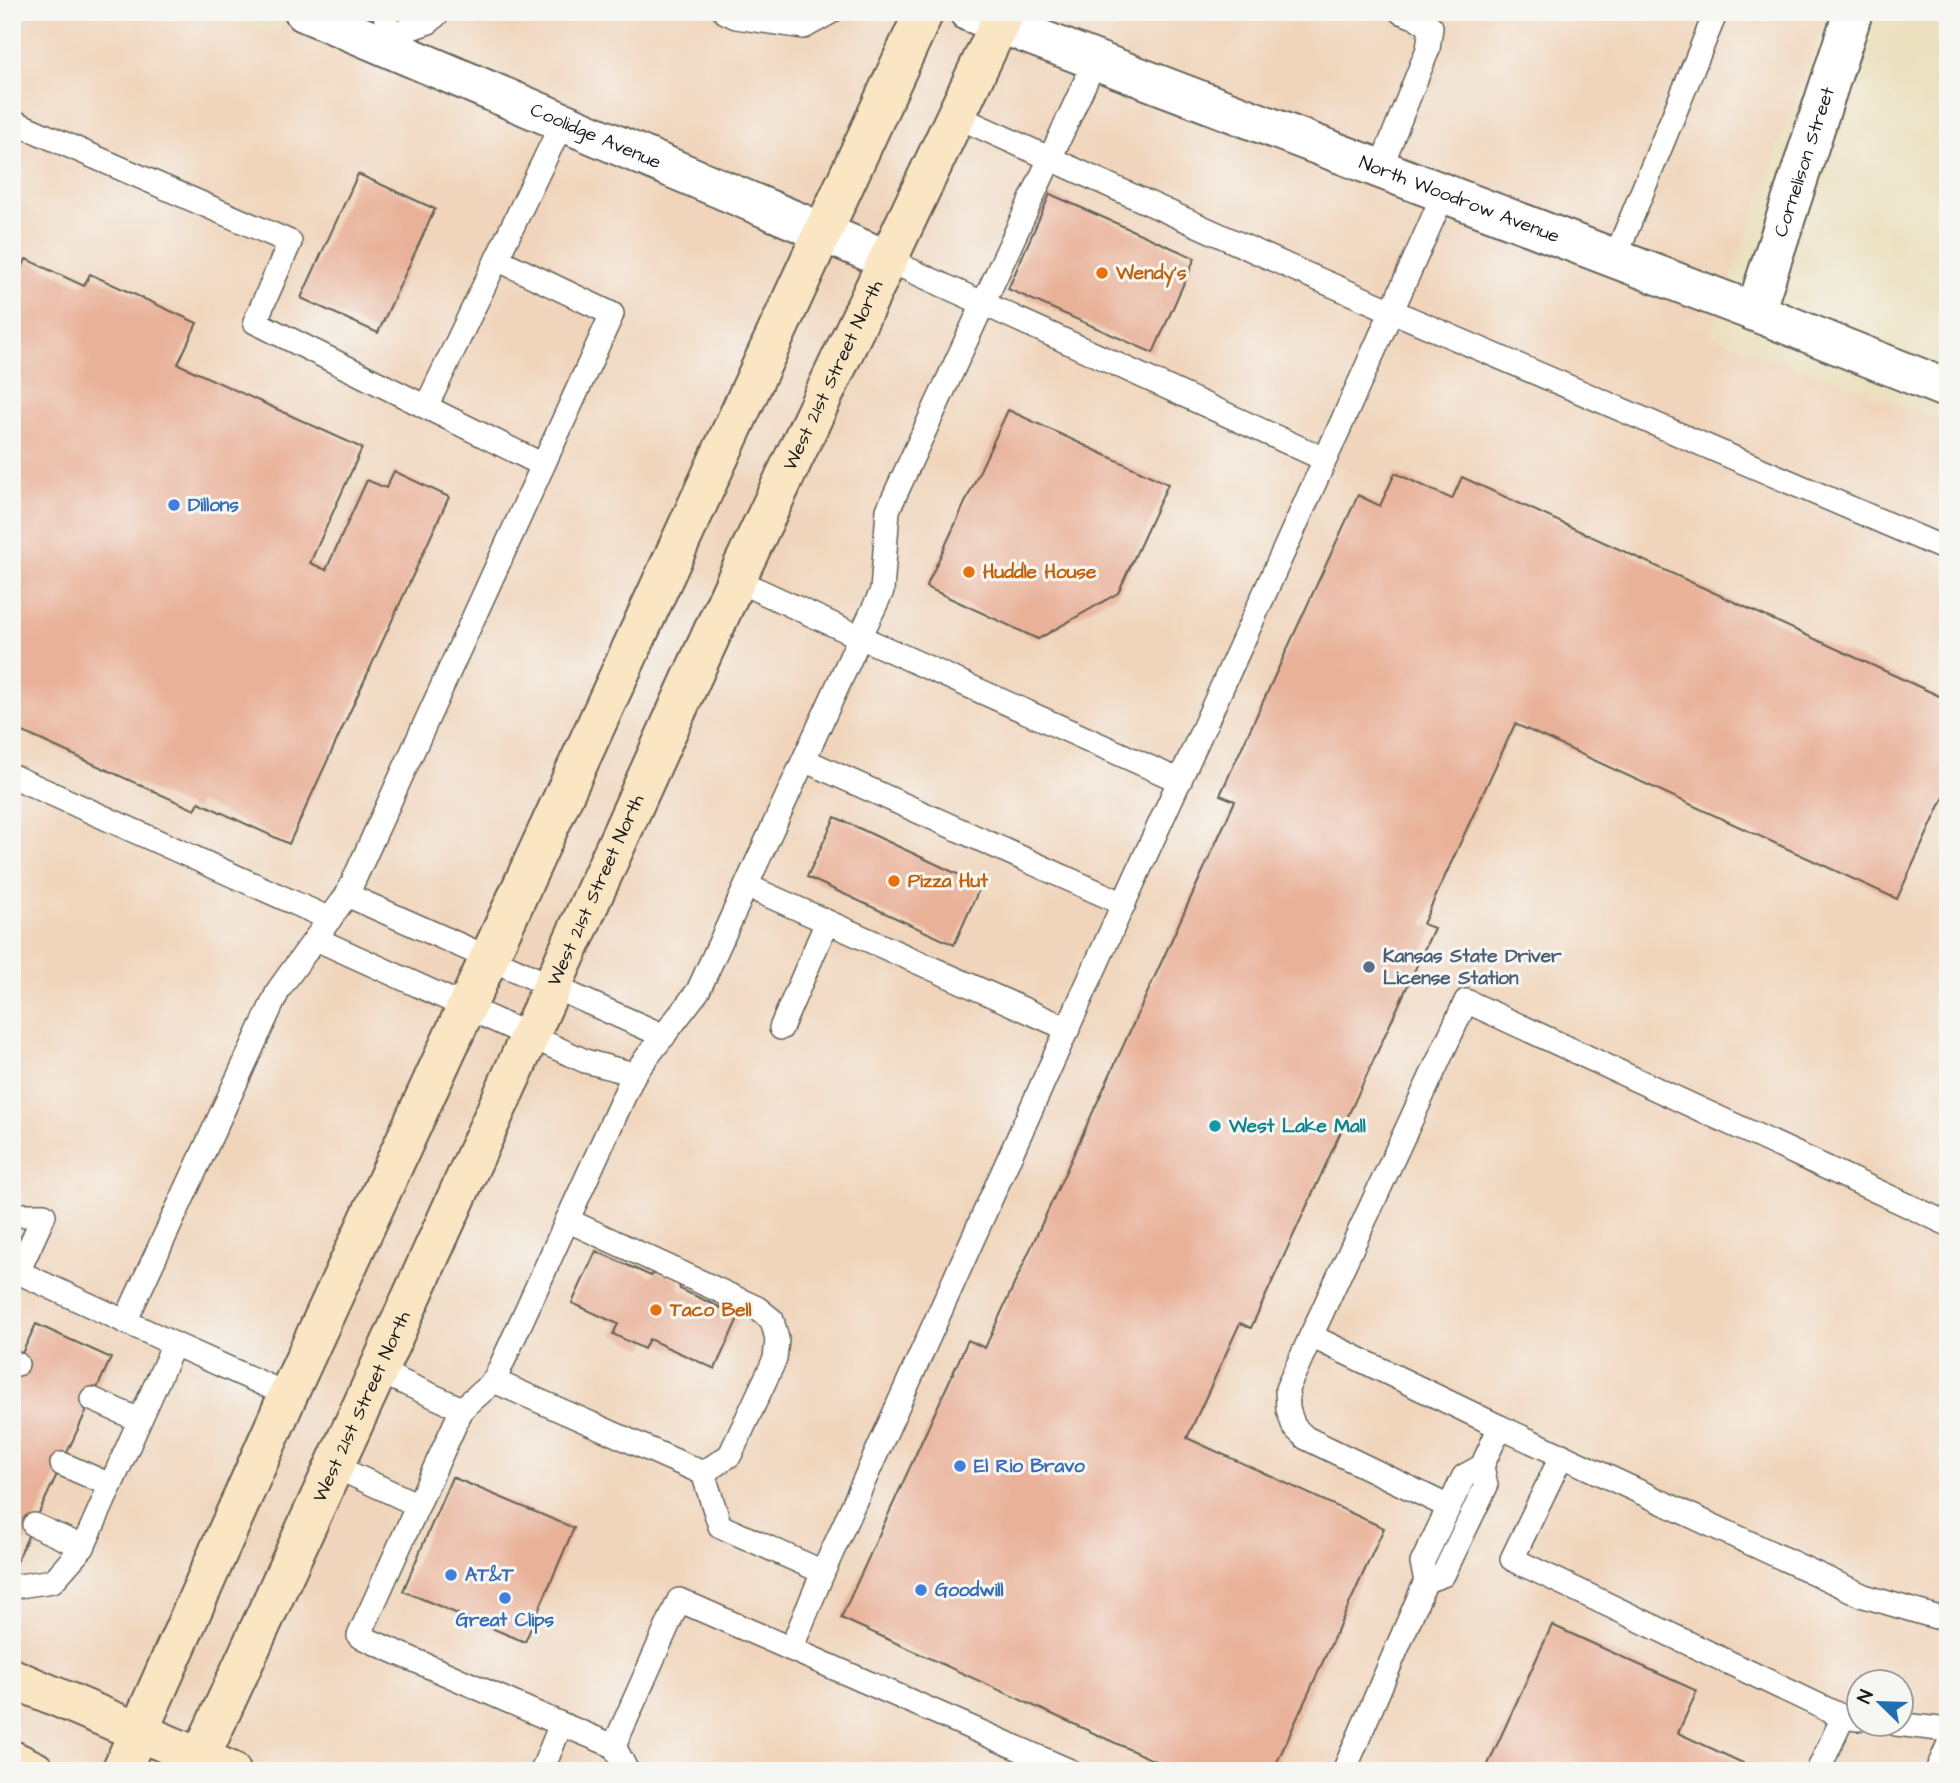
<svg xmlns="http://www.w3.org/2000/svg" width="1960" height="1783" viewBox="0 0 1960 1783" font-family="'Architects Daughter',sans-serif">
  <rect width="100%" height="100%" fill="#f6f6f2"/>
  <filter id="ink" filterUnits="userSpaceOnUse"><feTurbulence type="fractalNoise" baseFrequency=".0143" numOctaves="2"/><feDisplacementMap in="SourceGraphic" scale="14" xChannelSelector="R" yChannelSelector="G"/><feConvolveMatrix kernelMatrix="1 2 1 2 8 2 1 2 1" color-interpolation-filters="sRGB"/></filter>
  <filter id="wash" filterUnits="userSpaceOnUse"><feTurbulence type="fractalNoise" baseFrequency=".00686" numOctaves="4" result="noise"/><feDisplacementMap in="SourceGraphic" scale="28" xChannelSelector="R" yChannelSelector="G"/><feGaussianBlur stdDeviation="1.57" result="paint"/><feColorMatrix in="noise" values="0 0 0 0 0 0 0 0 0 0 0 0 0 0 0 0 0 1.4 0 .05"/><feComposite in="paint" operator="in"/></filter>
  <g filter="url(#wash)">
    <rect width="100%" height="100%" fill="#ebe0be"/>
    <path fill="#f0d5bc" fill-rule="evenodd" d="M12,12H218L275,36L286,12H1826L1711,335L1948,422V1771H12ZM1858,1682H1900V1724H1858Z"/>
    <g id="blocks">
      <g fill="#e9b198">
        <polygon points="358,174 435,209 378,333 301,298"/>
        <polygon points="1050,194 1195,258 1153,353 1008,289"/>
        <polygon points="26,259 84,286 90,274 197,323 178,364 362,448 310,563 326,570 367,480 386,488 394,471 449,497 289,844 199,802 195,810 12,727 12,272 19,275"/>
        <polygon points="1008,410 1168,484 1118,593 1038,639 926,587"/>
        <polygon points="1395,473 1452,499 1462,477 1948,700 1948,788 1897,899 1515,724 1423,924 1434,928 1251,1328 1240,1323 1187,1438 1384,1528 1273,1771 1177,1771 841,1618 968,1340 985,1348 1235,801 1220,795 1358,495 1380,506"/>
        <polygon points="835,817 981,885 954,945 807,877"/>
        <polygon points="596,1251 651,1276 657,1271 678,1280 680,1289 739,1316 715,1369 649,1339 644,1349 613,1334 618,1324 572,1303"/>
        <polygon points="36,1324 111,1358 12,1571 12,1374"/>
        <polygon points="452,1477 574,1528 525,1642 403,1591"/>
        <polygon points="1552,1625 1697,1691 1678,1733 1743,1763 1740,1771 1485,1771"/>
      </g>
    </g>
  </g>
  <g filter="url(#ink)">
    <use href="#blocks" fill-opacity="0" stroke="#646155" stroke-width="2"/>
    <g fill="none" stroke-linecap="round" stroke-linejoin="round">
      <defs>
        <g id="lane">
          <polyline points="385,12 389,48 403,31 429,22 439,12"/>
          <polyline points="725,12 736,17 804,27 831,12"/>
          <polyline points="1095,61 888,510 882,591 860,637 1180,781"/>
          <polyline points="956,116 1299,271 1948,550"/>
          <polyline points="12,121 290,242 255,322 426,407 563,121"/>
          <polyline points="1380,169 1428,49 1431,27 1417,18 1401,12"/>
          <polyline points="1615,258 1716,12"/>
          <polyline points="888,260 1324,459"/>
          <polyline points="426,407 543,465"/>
          <polyline points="804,760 1124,904"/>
          <polyline points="12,776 330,919"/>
          <polyline points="747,886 1068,1029"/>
          <polyline points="347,895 664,1036"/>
          <polyline points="316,939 585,1061 634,1074"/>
          <polyline points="781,1028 827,922"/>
          <polyline points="12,1215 44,1215 18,1272"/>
          <polyline points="567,1220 757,1308 772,1320 777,1339 775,1359 730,1455 703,1473"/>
          <polyline points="12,1274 18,1272 174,1344"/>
          <polyline points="125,1322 279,989 347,895 612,314 497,259"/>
          <polyline points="1311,1336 1287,1389 1288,1409 1294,1427 1306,1438 1449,1507"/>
          <polyline points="12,1362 17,1364"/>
          <polyline points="378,1371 462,1409 494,1381 703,1473 720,1526 823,1572"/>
          <polyline points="494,1381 634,1074 698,991 860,637 736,580"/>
          <polyline points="92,1399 139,1420"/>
          <polyline points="1500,1427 1311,1336 1466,1001 1948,1224"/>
          <polyline points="1562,1455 1512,1559 1843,1717 1858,1719"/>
          <polyline points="62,1464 110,1485"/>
          <polyline points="334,1466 418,1505 462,1409"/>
          <polyline points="418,1505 359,1636 561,1724"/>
          <polyline points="34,1525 83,1547"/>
          <polyline points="1426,1581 1443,1575 1486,1486 1482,1466"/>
          <polyline points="12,1587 53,1581 83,1547 174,1344 288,1395"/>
          <polyline points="1896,1724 1948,1730"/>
          <polyline points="614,1746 627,1771"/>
          <polyline points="542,1771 561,1724 614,1746 679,1600 791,1649"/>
          <path d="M1070,1771L791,1649L823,1572C923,1350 1022,1128 1122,907C1230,669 1339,432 1444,193"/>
          <polyline points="1344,1771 1426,1581 1422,1563 1464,1476 1482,1466 1500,1427 1864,1596 1936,1617 1948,1617"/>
          <polyline points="1818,1771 1843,1717"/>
          <polyline points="1937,1771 1948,1746"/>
        </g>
        <g id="street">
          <path id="s1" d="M304,12L888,260"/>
          <path id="s2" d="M969,12L1755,312L1948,389"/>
          <path id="s3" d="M1755,312L1853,12"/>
        </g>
        <g id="secondary">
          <polyline points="12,1678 231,1771"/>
          <polyline points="12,1760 35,1771"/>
          <polyline points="121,1771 288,1395 924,12"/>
          <path id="s4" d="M194,1771L378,1371L736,580L1005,12"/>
        </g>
      </defs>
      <use href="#lane" stroke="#646155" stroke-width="26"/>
      <use href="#street" stroke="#646155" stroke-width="42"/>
      <use href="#secondary" stroke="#646155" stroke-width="42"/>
      <use href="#lane" stroke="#fff" stroke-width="23"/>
      <use href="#street" stroke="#fff" stroke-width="38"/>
      <use href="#secondary" stroke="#fbe6c4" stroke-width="38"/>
    </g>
  </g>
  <g fill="#e8710a" stroke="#f6f6f2" stroke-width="2.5">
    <circle cx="1102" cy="273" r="7"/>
    <circle cx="969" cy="572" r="7"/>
    <circle cx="894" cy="881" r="7"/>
    <circle cx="656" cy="1310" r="7"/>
  </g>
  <g fill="#3f7fe0" stroke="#f6f6f2" stroke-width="2.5">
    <circle cx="174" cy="505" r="7"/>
    <circle cx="960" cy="1466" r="7"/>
    <circle cx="451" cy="1575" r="7"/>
    <circle cx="921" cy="1590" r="7"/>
    <circle cx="505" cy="1598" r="7"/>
  </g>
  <circle fill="#5c6f8a" stroke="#f6f6f2" stroke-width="2.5" cx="1369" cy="967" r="7"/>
  <circle fill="#0f9aa8" stroke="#f6f6f2" stroke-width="2.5" cx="1215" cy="1126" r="7"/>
  <g text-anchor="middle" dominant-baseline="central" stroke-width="6" stroke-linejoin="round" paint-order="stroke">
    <g font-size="19" fill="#1c1c1c" stroke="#f6f6f2">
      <text stroke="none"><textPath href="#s1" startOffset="317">Coolidge Avenue</textPath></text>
      <text stroke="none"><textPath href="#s3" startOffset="158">Cornelison Street</textPath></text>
      <text stroke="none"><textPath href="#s2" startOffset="525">North Woodrow Avenue</textPath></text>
      <text stroke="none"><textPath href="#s4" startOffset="1535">West 21st Street North</textPath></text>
      <text stroke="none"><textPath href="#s4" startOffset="968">West 21st Street North</textPath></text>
      <text stroke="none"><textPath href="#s4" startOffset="401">West 21st Street North</textPath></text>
    </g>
    <g font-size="19" font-weight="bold" fill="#c56008" stroke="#f6f6f2" text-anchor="start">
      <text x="1116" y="273">Wendy's</text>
      <text x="983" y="572">Huddle House</text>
      <text x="908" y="881">Pizza Hut</text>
      <text x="670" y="1310">Taco Bell</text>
    </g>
    <g font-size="19" font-weight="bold" fill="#366cbe" stroke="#f6f6f2" text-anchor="start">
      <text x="188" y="505">Dillons</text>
      <text x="974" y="1466">El Rio Bravo</text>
      <text x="465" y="1575">AT&amp;T</text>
      <text x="935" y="1590">Goodwill</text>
      <text x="505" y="1620" text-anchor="middle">Great Clips</text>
    </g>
    <g font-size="19" font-weight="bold" fill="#4e5e75" stroke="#f6f6f2" text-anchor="start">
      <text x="1383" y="956">Kansas State Driver<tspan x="1383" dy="22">License Station</tspan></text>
    </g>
    <g font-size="19" font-weight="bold" fill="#0d838f" stroke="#f6f6f2" text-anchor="start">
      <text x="1229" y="1126">West Lake Mall</text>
    </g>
  </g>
  <rect width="1960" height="1783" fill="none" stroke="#f6f6f2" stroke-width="42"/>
  <g transform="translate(1880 1703) rotate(293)"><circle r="33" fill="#f6f6f2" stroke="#9f9f9c" stroke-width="2"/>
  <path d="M0-5L12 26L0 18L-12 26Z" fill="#1f6fb2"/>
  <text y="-10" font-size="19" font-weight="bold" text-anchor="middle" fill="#1c1c1c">N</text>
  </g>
</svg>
